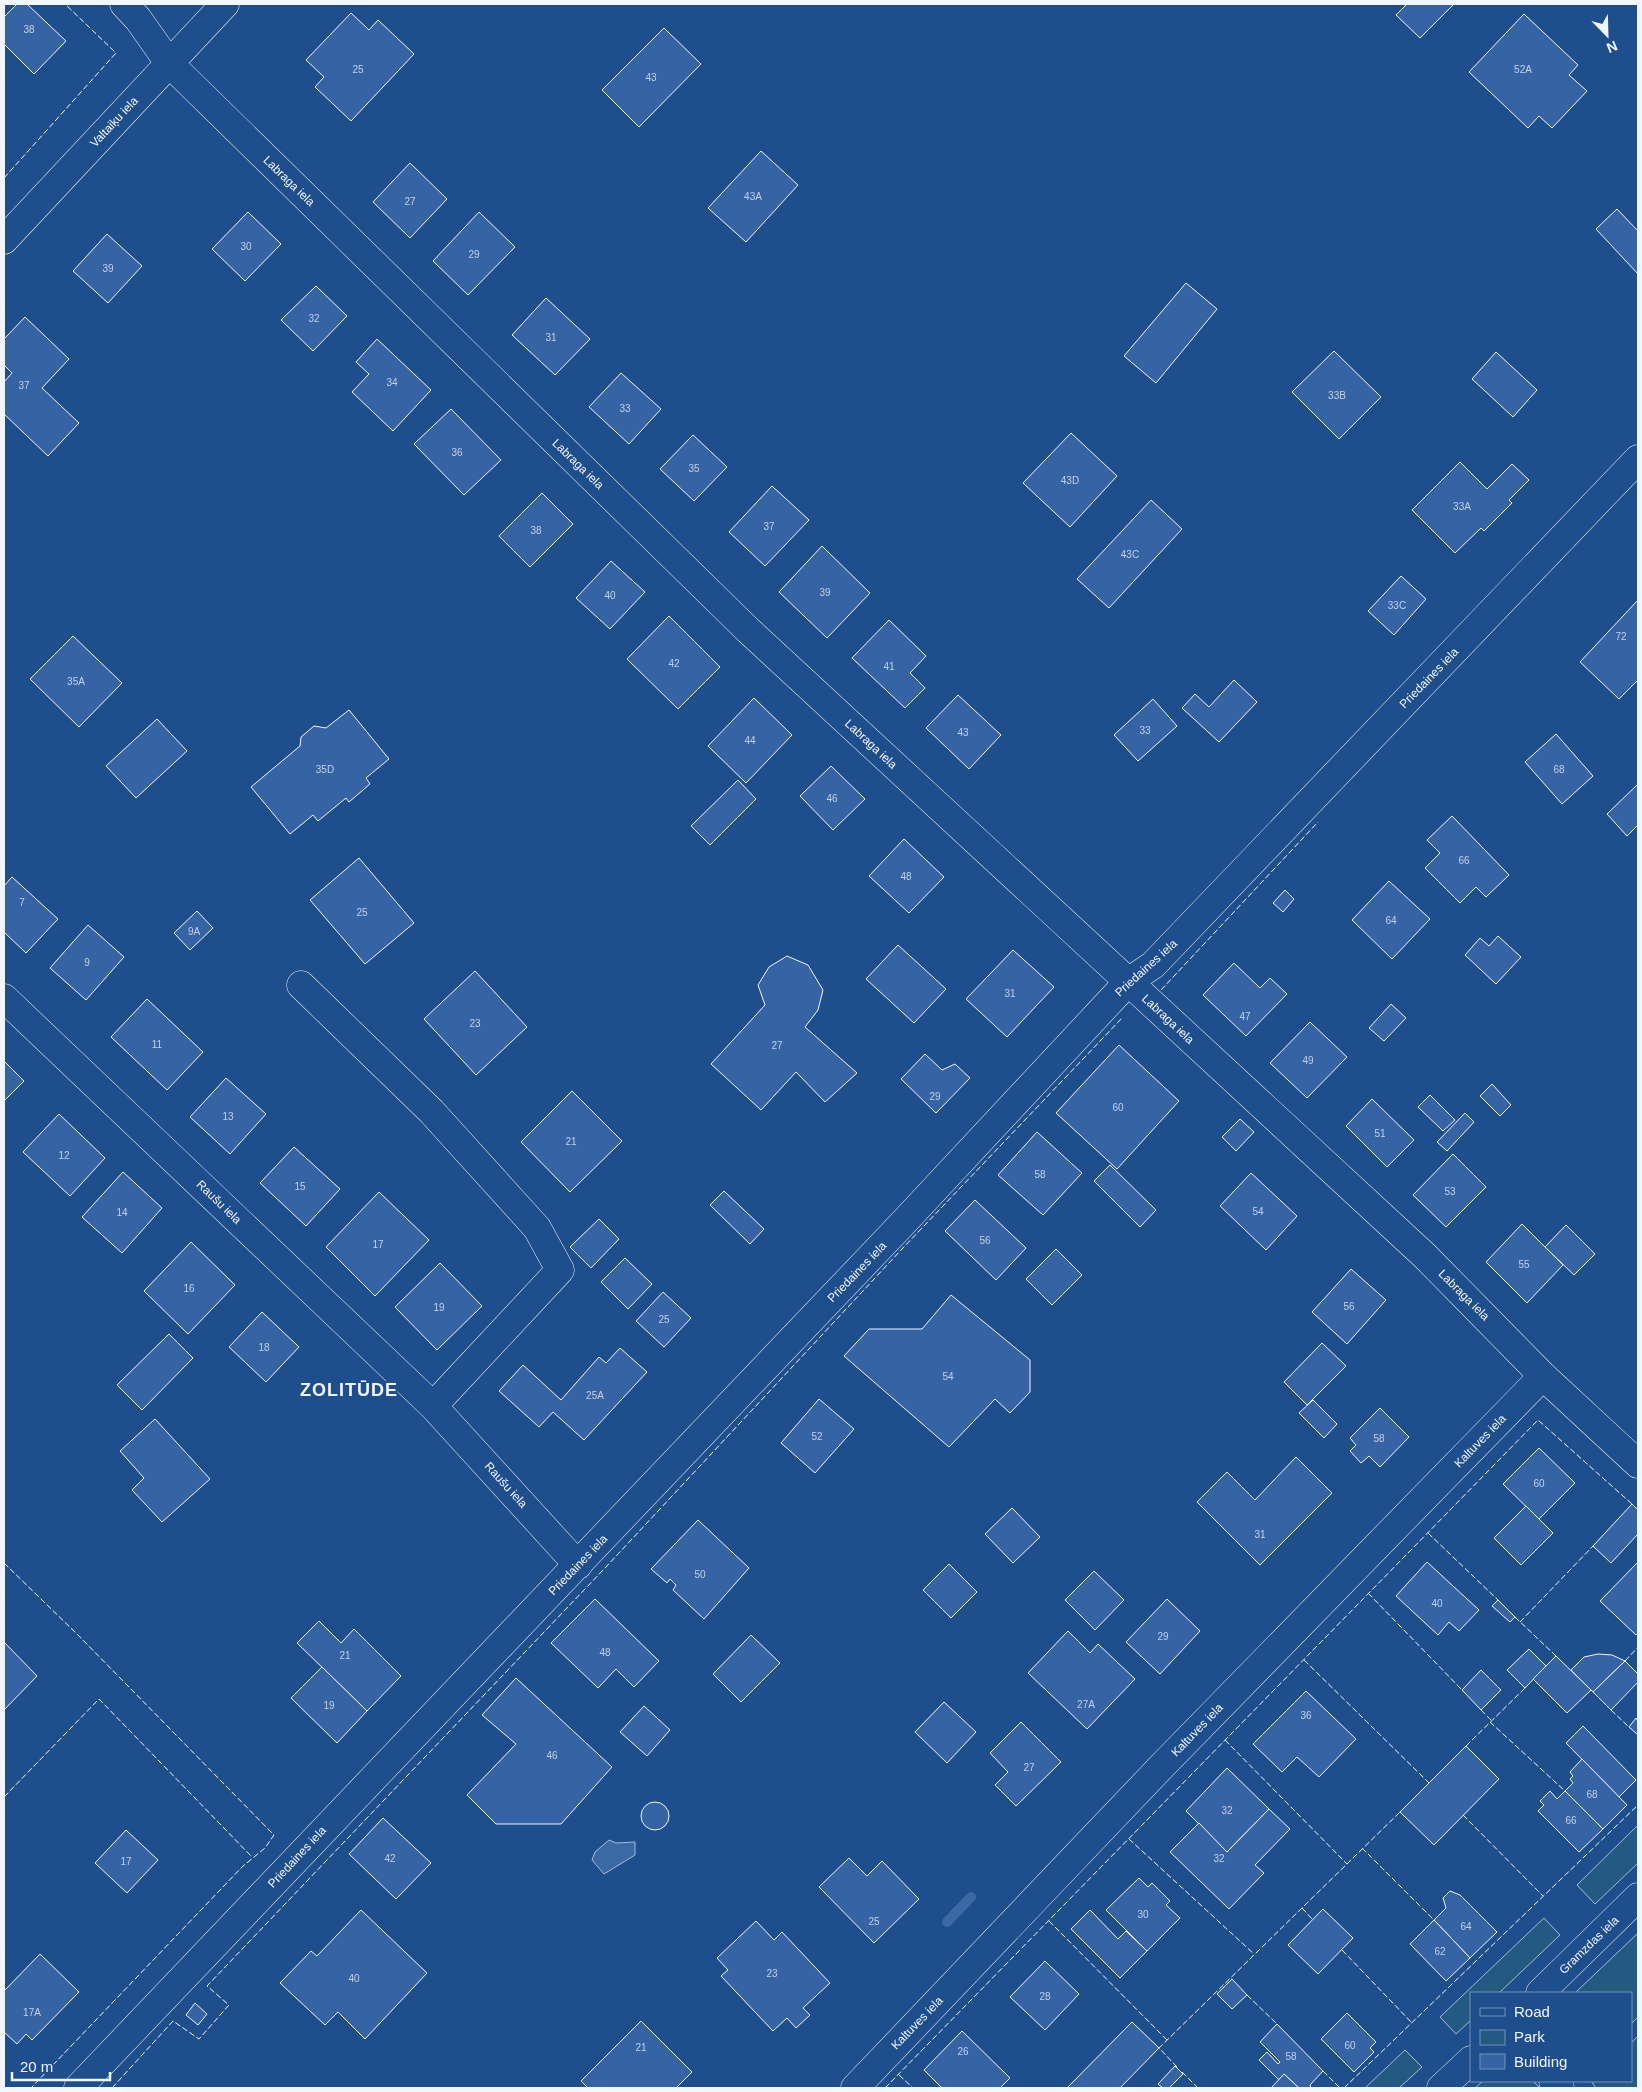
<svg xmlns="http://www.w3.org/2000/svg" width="1642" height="2092" viewBox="0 0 1642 2092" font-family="Arial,sans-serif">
  <rect width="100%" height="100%" fill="#1f4e8c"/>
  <g fill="#245a82" stroke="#a8bbd7">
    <polygon points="1638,1825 1638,1863 1595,1904 1577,1885"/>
    <polygon points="1544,1918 1560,1935 1499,1993 1471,1993 1471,2020 1456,2034 1440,2017"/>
    <polygon points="1638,1933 1638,2017 1631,2024 1631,1993 1575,1993"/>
    <polygon points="1638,2036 1638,2088 1596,2088 1591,2081 1631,2081 1631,2043"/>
    <polygon points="1405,2050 1422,2067 1399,2088 1365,2088"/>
    <polygon points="1483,2081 1533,2081 1540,2088 1475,2088"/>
  </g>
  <polygon fill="#3b69a3" stroke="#a8bbd7" points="609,1840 616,1843 635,1842 635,1855 604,1874 592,1860 595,1852"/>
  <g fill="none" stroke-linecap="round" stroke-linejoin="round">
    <polyline stroke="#3b69a3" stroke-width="10" points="947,1922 971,1897"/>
  </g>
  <g fill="#3563a3" stroke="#f2f6ff">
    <polygon points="17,4 27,4 66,41 34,74 4,44 4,17"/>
    <polygon points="1407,4 1454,4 1420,38 1396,15"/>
    <polygon points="351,13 369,30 378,20 414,54 351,121 315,87 324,77 306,60"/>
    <polygon points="1524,14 1578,65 1569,75 1587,91 1552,128 1539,116 1528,128 1469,72"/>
    <polygon points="664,28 701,64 639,127 602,90"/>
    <polygon points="761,151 798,185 746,242 708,208"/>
    <polygon points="410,163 447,199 410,238 373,202"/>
    <polygon points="1617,209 1638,231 1638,274 1596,229"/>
    <polygon points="248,212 281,244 245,281 212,249"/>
    <polygon points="479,212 515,247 468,295 433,261"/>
    <polygon points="107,234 142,266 108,303 73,271"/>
    <polygon points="1186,283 1217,309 1156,383 1124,356"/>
    <polygon points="316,286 347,316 313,351 281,320"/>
    <polygon points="546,298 590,339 555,375 512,335"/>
    <polygon points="25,317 69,359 42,388 79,423 48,456 4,414 4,382 12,373 4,365 4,339"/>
    <polygon points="377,339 431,390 393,431 352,392 369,374 356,362"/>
    <polygon points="1334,351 1381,397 1339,439 1292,392"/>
    <polygon points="1496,352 1537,390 1513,417 1472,379"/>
    <polygon points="621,373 661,409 629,444 589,407"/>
    <polygon points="451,409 501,460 464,495 414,444"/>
    <polygon points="1071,433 1117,476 1070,527 1023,483"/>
    <polygon points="693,435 727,467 694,501 660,469"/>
    <polygon points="1460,462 1487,489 1512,464 1529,480 1509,500 1512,503 1484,531 1481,528 1455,553 1412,510"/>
    <polygon points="772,486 809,520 765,566 729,532"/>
    <polygon points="542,493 573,524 530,567 499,536"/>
    <polygon points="1151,500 1182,529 1109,608 1077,579"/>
    <polygon points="822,546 870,593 827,638 779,592"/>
    <polygon points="611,561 645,592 610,629 576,598"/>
    <polygon points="1401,576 1426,599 1394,635 1368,611"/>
    <polygon points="1638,600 1638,680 1619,699 1580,662"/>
    <polygon points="669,616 720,667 678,709 627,659"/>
    <polygon points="889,620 926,656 910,673 925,688 905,708 852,658"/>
    <polygon points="73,636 122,683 79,727 30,679"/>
    <polygon points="1234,680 1257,702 1219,742 1182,708 1195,694 1209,707"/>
    <polygon points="958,695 1001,735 969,769 926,728"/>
    <polygon points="754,698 792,735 746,783 708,746"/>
    <polygon points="1153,699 1177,726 1138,761 1114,735"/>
    <polygon points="349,710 389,759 366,778 370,784 349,802 346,798 318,821 313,815 290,834 251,787 300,746 301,737 314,726 326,728"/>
    <polygon points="157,719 187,751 136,798 106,766"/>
    <polygon points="1556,734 1593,776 1562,804 1525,762"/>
    <polygon points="831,766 865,799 833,830 800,796"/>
    <polygon points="738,780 756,799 710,845 691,826"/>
    <polygon points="1638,784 1638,825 1627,836 1607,814"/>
    <polygon points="1452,816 1509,875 1486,897 1476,887 1460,903 1425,868 1440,853 1427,840"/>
    <polygon points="904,839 944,877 909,913 869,876"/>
    <polygon points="359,858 414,923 365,964 310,900"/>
    <polygon points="12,877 58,919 26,953 4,932 4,886"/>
    <polygon points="1389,881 1430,919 1392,959 1352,920"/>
    <polygon points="1285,890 1294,899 1283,912 1273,903"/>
    <polygon points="197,911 213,928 190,950 174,933"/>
    <polygon points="88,925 124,957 86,1000 50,968"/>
    <polygon points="1498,936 1521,957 1496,984 1465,955 1480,938 1489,946"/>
    <polygon points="898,945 946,989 914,1023 866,979"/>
    <polygon points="1013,950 1054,987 1007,1037 966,999"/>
    <polygon points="787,956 808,965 823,990 818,1010 805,1027 857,1073 825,1102 796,1072 761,1110 711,1064 765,1005 758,985 769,967"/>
    <polygon points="1234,963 1260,988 1270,978 1287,994 1246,1036 1203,995"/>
    <polygon points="475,971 527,1027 476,1075 424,1019"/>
    <polygon points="147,999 203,1052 167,1090 111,1037"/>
    <polygon points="1391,1004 1406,1018 1384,1041 1369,1028"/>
    <polygon points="1310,1022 1347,1057 1307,1098 1270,1063"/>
    <polygon points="1119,1045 1179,1101 1117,1169 1056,1113"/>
    <polygon points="925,1054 942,1070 955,1064 970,1078 936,1113 901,1079"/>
    <polygon points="4,1061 24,1081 4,1101"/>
    <polygon points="226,1078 266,1114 230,1154 190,1117"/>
    <polygon points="1492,1084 1511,1105 1500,1116 1480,1096"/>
    <polygon points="572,1091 622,1141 570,1192 521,1142"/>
    <polygon points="1430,1095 1455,1120 1443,1131 1418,1107"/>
    <polygon points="1372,1099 1414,1140 1387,1167 1346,1126"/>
    <polygon points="1465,1113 1474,1122 1447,1151 1437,1142"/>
    <polygon points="59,1114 105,1158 70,1196 23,1152"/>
    <polygon points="1240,1119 1254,1132 1236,1151 1222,1137"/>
    <polygon points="1037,1132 1082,1173 1043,1215 998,1175"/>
    <polygon points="294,1147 340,1189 306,1226 260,1183"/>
    <polygon points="1453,1154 1486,1187 1446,1227 1413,1195"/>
    <polygon points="1110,1165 1156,1210 1140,1227 1094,1181"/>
    <polygon points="123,1172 162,1208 122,1253 82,1217"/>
    <polygon points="1251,1173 1297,1216 1266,1250 1220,1206"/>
    <polygon points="724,1191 764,1229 750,1244 710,1205"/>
    <polygon points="379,1192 429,1240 375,1296 326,1247"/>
    <polygon points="975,1200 1026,1248 996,1280 945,1231"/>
    <polygon points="599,1219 619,1239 591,1268 570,1247"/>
    <polygon points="1522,1224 1563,1265 1527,1303 1486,1262"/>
    <polygon points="1566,1225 1595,1254 1574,1275 1545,1247"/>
    <polygon points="191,1242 235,1285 188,1334 144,1291"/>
    <polygon points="1056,1249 1082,1275 1052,1305 1026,1279"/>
    <polygon points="625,1258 652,1284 628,1309 601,1282"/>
    <polygon points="440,1263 482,1306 437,1350 395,1307"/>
    <polygon points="1351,1269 1386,1300 1347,1344 1312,1312"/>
    <polygon points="663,1292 691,1318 664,1347 636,1321"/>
    <polygon points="951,1295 1030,1360 1030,1392 1010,1413 995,1399 949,1447 844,1356 869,1329 922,1329"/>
    <polygon points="262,1312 299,1347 266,1382 229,1347"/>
    <polygon points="169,1334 193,1358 142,1410 117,1385"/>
    <polygon points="1322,1343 1346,1366 1307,1405 1284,1382"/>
    <polygon points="620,1348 647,1372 584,1440 553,1412 539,1427 499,1391 523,1365 561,1400 599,1357 606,1363"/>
    <polygon points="819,1399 854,1429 815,1473 781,1443"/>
    <polygon points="1313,1400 1337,1424 1324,1438 1299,1413"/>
    <polygon points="1380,1408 1409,1437 1380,1467 1369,1456 1361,1463 1350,1451 1356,1445 1350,1438"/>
    <polygon points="155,1419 210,1479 162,1522 132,1490 144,1478 120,1451"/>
    <polygon points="1539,1448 1575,1483 1539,1519 1503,1484"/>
    <polygon points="1296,1457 1332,1493 1260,1565 1197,1502 1227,1472 1255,1500"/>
    <polygon points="1632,1504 1638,1510 1638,1534 1611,1563 1593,1546"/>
    <polygon points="1526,1506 1553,1533 1521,1565 1494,1538"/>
    <polygon points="1012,1508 1040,1537 1013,1563 985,1534"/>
    <polygon points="698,1520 749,1568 704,1619 673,1590 676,1585 670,1579 667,1583 651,1569"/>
    <polygon points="1427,1562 1479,1610 1459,1631 1449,1622 1438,1635 1396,1596"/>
    <polygon points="1638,1562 1638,1633 1636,1635 1600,1601"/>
    <polygon points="949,1564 977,1592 951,1618 923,1590"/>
    <polygon points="1094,1571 1124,1600 1095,1630 1065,1600"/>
    <polygon points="595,1599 659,1661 634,1687 616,1669 598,1688 551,1643"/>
    <polygon points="1167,1599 1200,1631 1160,1674 1126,1642"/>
    <polygon points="1498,1600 1515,1617 1510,1622 1492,1606"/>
    <polygon points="319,1621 341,1643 354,1629 401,1676 367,1711 297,1643"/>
    <polygon points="1068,1631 1090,1653 1098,1644 1135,1679 1087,1729 1028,1673"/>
    <polygon points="751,1635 780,1663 741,1702 713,1674"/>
    <polygon points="4,1642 37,1676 4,1710"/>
    <polygon points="1529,1649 1546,1666 1525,1688 1507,1670"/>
    <polygon points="1598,1654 1612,1655 1625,1661 1593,1692 1571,1670 1584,1657"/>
    <polygon points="1556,1656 1591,1690 1567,1713 1533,1679"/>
    <polygon points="1625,1661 1638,1674 1638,1682 1611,1710 1593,1692"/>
    <polygon points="322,1667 367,1711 337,1743 291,1698"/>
    <polygon points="1481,1670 1501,1690 1481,1710 1462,1690"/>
    <polygon points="516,1678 612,1767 561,1824 496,1824 467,1795 516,1744 482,1715"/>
    <polygon points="1306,1691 1356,1739 1319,1777 1297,1757 1282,1772 1253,1744"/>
    <polygon points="944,1702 976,1732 947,1763 915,1732"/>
    <polygon points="644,1706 670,1730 647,1756 620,1732"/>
    <polygon points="1636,1718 1638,1721 1638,1735 1629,1727"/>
    <polygon points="1021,1722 1061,1762 1016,1806 995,1785 1008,1772 990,1753"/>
    <polygon points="1583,1726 1636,1780 1619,1797 1566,1743"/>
    <polygon points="1466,1746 1499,1779 1434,1845 1400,1812"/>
    <polygon points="1582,1759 1627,1805 1603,1829 1565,1791 1573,1783 1570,1779 1573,1776 1570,1772"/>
    <polygon points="1227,1768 1269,1809 1227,1852 1186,1811"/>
    <polygon points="1550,1791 1557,1799 1565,1791 1603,1829 1579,1852 1538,1811 1544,1805 1540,1801"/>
    <circle cx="655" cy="1816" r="14"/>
    <polygon points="1269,1809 1290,1829 1255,1865 1264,1873 1229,1909 1170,1852 1199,1823 1227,1852"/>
    <polygon points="383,1818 431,1863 396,1899 349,1854"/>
    <polygon points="126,1830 158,1860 127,1893 95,1863"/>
    <polygon points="849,1858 867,1876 882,1861 919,1899 874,1943 819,1887"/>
    <polygon points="1139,1878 1148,1887 1152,1883 1170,1901 1166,1905 1180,1918 1147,1951 1106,1910"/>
    <polygon points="1450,1891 1460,1895 1497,1932 1470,1958 1434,1920 1446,1908 1443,1898"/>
    <polygon points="1323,1909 1353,1938 1318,1974 1288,1945"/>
    <polygon points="361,1910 427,1973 365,2039 338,2012 325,2025 280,1983 311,1951 317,1956"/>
    <polygon points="1090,1910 1118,1939 1126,1931 1147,1951 1120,1978 1071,1929"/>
    <polygon points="1434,1920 1470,1958 1446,1981 1410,1944"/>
    <polygon points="756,1921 774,1940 782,1932 830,1983 803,2008 810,2015 796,2028 787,2018 773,2031 721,1976 728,1970 717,1958"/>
    <polygon points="40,1954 79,1992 32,2040 26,2034 17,2044 4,2032 4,1991"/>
    <polygon points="1045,1961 1079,1994 1045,2030 1010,1997"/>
    <polygon points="1232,1979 1247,1995 1232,2009 1217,1994"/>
    <polygon points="195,2003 207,2014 198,2025 186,2015"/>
    <polygon points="1347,2013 1376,2042 1370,2048 1374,2052 1354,2072 1321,2039"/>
    <polygon points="641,2021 692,2072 676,2088 588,2088 581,2081"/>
    <polygon points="1132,2022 1159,2048 1120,2088 1067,2088"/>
    <polygon points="1277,2024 1323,2071 1310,2085 1311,2088 1299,2088 1284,2074 1279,2080 1259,2060 1267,2052 1278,2064 1280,2062 1260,2042"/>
    <polygon points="962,2031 1010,2078 1000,2088 942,2088 924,2070"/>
    <polygon points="1175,2066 1183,2074 1169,2088 1163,2088 1158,2084"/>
    <polygon points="1284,2074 1299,2088 1271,2088"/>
  </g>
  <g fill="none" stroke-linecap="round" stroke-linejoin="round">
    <defs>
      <g id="minor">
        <polyline points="124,4 138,19 169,63 748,630 1425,1256 1543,1376 1638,1464"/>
        <polyline points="4,240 225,4"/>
        <polyline points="301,985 431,1111 537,1228 560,1270 433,1406"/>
        <polyline points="4,998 433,1406 578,1565"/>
        <polyline points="1540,1993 1638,1897"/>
        <polyline points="1553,2081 1560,2088"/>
        <polyline points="78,2088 904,1222 1128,982 1153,965 1638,459"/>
        <polyline points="855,2088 1161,1767 1543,1376"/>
        <polyline points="1441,2088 1471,2060"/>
      </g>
    </defs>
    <use href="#minor" stroke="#f2f6ff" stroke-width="29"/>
    <use href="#minor" stroke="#1f4e8c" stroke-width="28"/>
    <g stroke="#f2f6ff" stroke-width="1" stroke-dasharray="6 2.5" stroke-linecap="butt">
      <polyline points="4,178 116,53 65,4"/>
      <polyline points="1161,990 1318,822"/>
      <polyline points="1428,1533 1498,1600"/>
      <polyline points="4,1563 77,1634 274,1835 265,1848 242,1867 31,2088"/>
      <polyline points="1368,1593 1462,1690"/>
      <polyline points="1515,1617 1556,1656"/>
      <polyline points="1520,1622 1593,1546"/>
      <polyline points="1304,1660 1429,1783"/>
      <polyline points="1625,1661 1638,1647"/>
      <polyline points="1481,1710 1492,1721"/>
      <polyline points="1611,1710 1631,1729"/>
      <polyline points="1490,1722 1565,1791"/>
      <polyline points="1225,1740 1347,1864"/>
      <polyline points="1466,1746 1525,1688"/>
      <polyline points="4,1797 99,1699 252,1857"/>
      <polyline points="1463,1815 1543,1896"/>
      <polyline points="1129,1839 1254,1954"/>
      <polyline points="1362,1848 1434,1920"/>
      <polyline points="1302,1908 1313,1920"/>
      <polyline points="1049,1921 1167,2040"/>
      <polyline points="1342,1950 1412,2023"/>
      <polyline points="1247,1995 1277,2024"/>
      <polyline points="1177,2067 1159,2048 1400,1812"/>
      <polyline points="1323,2071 1340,2088"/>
      <polyline points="1182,2072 1198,2088"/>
      <polyline points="899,2075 913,2088"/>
      <polyline points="112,2088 173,2021 199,2039 229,2005 207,1986 605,1568 902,1249 1123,1017"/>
      <polyline points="885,2088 1538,1420 1632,1504"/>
      <polyline points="1344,2088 1638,1805"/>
    </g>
  </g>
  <g text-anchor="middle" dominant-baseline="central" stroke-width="4" stroke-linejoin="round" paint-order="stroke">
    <g font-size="10" fill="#c3d1e8">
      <text x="29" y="29">38</text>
      <text x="358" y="69">25</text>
      <text x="1523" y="69">52A</text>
      <text x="651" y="77">43</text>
      <text x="753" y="196">43A</text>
      <text x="410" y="201">27</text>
      <text x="246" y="246">30</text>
      <text x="474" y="254">29</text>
      <text x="108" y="268">39</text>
      <text x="314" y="318">32</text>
      <text x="551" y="337">31</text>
      <text x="392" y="382">34</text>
      <text x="24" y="385">37</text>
      <text x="1337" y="395">33B</text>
      <text x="625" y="408">33</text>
      <text x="457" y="452">36</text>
      <text x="694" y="468">35</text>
      <text x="1070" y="480">43D</text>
      <text x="1462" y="506">33A</text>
      <text x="769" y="526">37</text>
      <text x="536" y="530">38</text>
      <text x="1130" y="554">43C</text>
      <text x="825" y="592">39</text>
      <text x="610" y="595">40</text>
      <text x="1397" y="605">33C</text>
      <text x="1621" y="636">72</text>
      <text x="674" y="663">42</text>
      <text x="889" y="666">41</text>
      <text x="76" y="681">35A</text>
      <text x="1145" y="730">33</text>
      <text x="963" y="732">43</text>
      <text x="750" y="740">44</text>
      <text x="325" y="769">35D</text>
      <text x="1559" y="769">68</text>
      <text x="832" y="798">46</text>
      <text x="1464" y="860">66</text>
      <text x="906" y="876">48</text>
      <text x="22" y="902">7</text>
      <text x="362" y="912">25</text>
      <text x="1391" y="920">64</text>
      <text x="194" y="931">9A</text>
      <text x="87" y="962">9</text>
      <text x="1010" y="993">31</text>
      <text x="1245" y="1016">47</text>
      <text x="475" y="1023">23</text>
      <text x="157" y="1044">11</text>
      <text x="777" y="1045">27</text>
      <text x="1308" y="1060">49</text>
      <text x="935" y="1096">29</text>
      <text x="1118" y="1107">60</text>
      <text x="228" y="1116">13</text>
      <text x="1380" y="1133">51</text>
      <text x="571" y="1141">21</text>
      <text x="64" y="1155">12</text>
      <text x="1040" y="1174">58</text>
      <text x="300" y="1186">15</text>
      <text x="1450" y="1191">53</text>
      <text x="1258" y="1211">54</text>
      <text x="122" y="1212">14</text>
      <text x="985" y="1240">56</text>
      <text x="378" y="1244">17</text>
      <text x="1524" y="1264">55</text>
      <text x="189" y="1288">16</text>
      <text x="1349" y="1306">56</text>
      <text x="439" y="1307">19</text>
      <text x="664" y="1319">25</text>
      <text x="264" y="1347">18</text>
      <text x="948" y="1376">54</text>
      <text x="595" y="1395">25A</text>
      <text x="817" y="1436">52</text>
      <text x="1379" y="1438">58</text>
      <text x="1539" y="1483">60</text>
      <text x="1260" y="1534">31</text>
      <text x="700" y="1574">50</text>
      <text x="1437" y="1603">40</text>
      <text x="1163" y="1636">29</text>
      <text x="605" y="1652">48</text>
      <text x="345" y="1655">21</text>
      <text x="1086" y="1704">27A</text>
      <text x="329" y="1705">19</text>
      <text x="1306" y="1715">36</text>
      <text x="552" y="1755">46</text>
      <text x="1029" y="1767">27</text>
      <text x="1592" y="1794">68</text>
      <text x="1227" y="1810">32</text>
      <text x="1571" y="1820">66</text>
      <text x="390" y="1858">42</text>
      <text x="1219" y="1858">32</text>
      <text x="126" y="1861">17</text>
      <text x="1143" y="1914">30</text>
      <text x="874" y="1921">25</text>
      <text x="1466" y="1926">64</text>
      <text x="1440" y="1951">62</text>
      <text x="772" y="1973">23</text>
      <text x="354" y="1978">40</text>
      <text x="1045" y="1996">28</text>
      <text x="32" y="2012">17A</text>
      <text x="1350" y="2045">60</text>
      <text x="641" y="2047">21</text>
      <text x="963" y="2051">26</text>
      <text x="1291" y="2056">58</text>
    </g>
    <g font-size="12" fill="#f2f6ff" stroke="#1f4e8c">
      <text transform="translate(114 122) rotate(-47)">Valtaiķu iela</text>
      <text transform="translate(289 181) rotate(44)">Labraga iela</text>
      <text transform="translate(578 464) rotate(44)">Labraga iela</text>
      <text transform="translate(1429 678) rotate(-46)">Priedaines iela</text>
      <text transform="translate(871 744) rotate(43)">Labraga iela</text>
      <text transform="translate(1146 968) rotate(-42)">Priedaines iela</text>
      <text transform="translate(1168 1019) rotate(43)">Labraga iela</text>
      <text transform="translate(219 1202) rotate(44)">Raušu iela</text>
      <text transform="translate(857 1272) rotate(-46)">Priedaines iela</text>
      <text transform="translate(1464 1295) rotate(45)">Labraga iela</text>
      <text transform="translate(1480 1441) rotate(-46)">Kaltuves iela</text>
      <text transform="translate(506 1485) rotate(48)">Raušu iela</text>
      <text transform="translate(578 1565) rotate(-46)">Priedaines iela</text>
      <text transform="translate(1197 1730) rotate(-46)">Kaltuves iela</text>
      <text transform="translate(297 1857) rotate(-47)">Priedaines iela</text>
      <text transform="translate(1589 1945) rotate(-44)">Gramzdas iela</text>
      <text transform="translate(917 2023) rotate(-46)">Kaltuves iela</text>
    </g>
    <g font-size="18" font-weight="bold" letter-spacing="1" fill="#f2f6ff" stroke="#1f4e8c">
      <text x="349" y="1390">ZOLITŪDE</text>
    </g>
  </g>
  <rect width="1642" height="2092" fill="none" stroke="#f2f6ff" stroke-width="10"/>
  <rect x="1470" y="1992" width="162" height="90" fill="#1f4e8c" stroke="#7391ba"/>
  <rect x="1480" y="2008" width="25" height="8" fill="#1f4e8c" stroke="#7391ba"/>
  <text x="1514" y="2017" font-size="15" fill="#f2f6ff">Road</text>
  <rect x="1480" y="2030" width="25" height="15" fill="#245a82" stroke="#7391ba"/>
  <text x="1514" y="2042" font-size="15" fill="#f2f6ff">Park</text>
  <rect x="1480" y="2054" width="25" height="15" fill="#3563a3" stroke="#7391ba"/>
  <text x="1514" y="2067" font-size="15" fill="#f2f6ff">Building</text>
  <g transform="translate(1607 35) rotate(157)" stroke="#1f4e8c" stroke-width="4" paint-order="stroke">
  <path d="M0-4L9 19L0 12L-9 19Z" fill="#f2f6ff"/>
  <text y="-8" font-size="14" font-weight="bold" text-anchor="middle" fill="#f2f6ff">N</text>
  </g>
  <path d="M12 2072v8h98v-8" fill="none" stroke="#f2f6ff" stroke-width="2.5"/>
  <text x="20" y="2072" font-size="15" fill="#f2f6ff" stroke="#1f4e8c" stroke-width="4" paint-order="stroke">20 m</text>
</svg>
